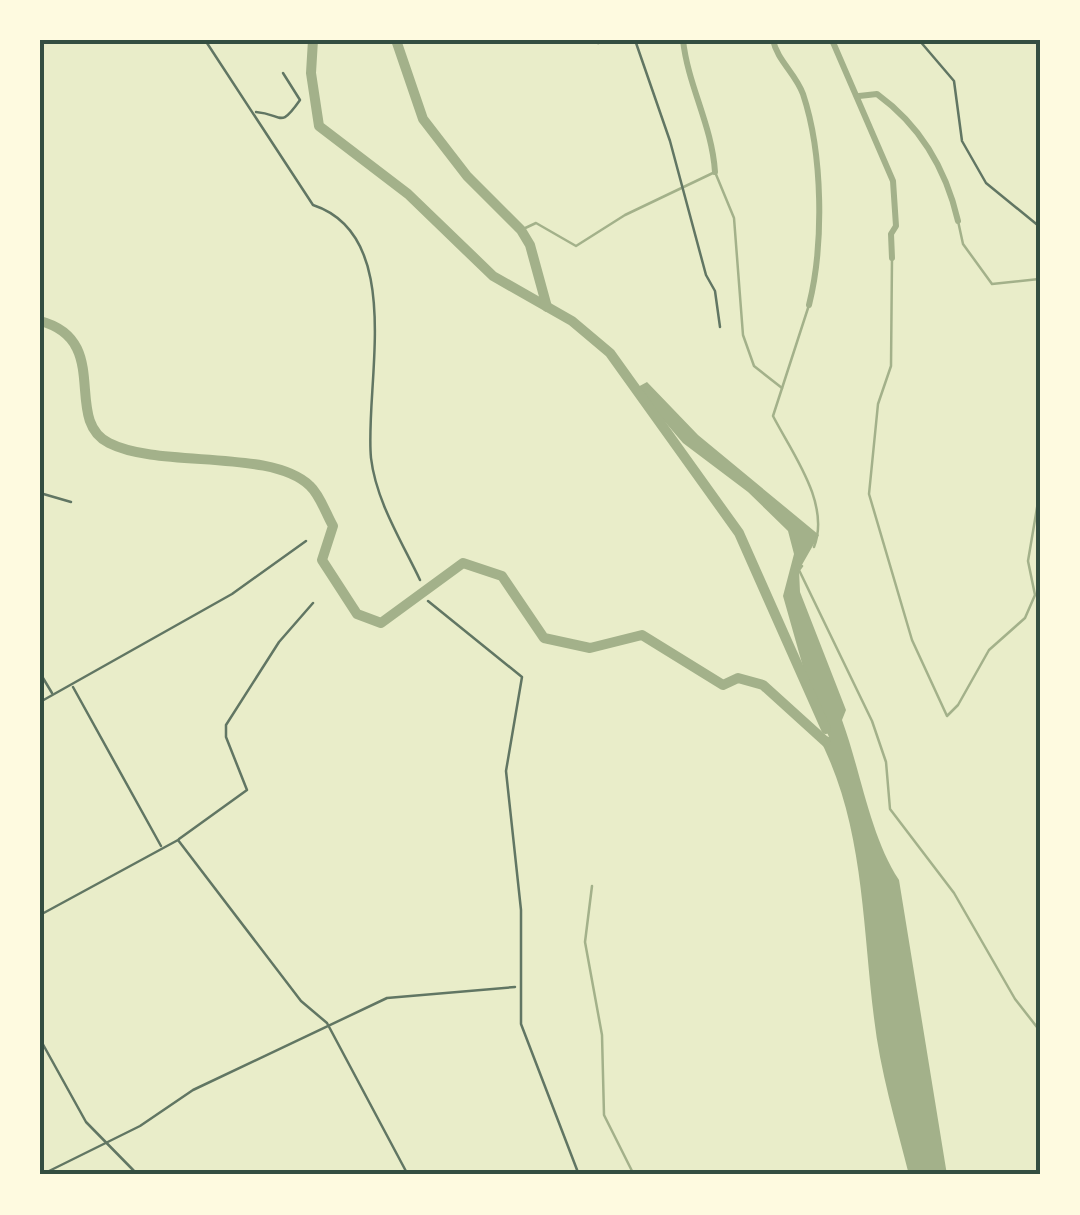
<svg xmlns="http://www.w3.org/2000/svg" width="1080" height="1215" viewBox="0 0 1080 1215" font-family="'Alegreya Sans',sans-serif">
  <rect width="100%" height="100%" fill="#e9edc9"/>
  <path fill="#a3b18a" d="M647,382L698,435L819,535L799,570L800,592L846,710L842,720C861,772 870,836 899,880L947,1175H909C896,1123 880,1071 874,1018C862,922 864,821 817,734L829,737L811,695L783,596L794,554L788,531L748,492L683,443L636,388Z"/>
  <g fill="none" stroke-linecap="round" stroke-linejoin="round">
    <g stroke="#a3b18a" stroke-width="2.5">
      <polyline points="958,221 963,244 992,284 1039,279 1040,287"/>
      <polyline points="521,230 536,223 576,246 625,215 715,172 734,218 743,335 754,366 782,388"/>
      <polyline points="892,258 891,366 878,404 869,494 912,640 947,716 958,705 989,650 1025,618 1035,595 1028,561 1040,490"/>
      <polyline points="1040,290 1040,314"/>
      <path d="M809,305L773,416C792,453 831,504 814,547"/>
      <polyline points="802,566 799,570 872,721 886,762 890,809 954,893 1015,999 1040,1031"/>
      <polyline points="592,886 585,942 602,1035 604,1115 634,1175"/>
    </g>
    <g stroke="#a3b18a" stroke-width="6">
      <path d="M683,40C688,86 712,125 715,172"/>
      <path d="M773,40C777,60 796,74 803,94C823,154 824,245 809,305"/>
      <polyline points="832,40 893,181 896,226 891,234 892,258"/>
      <polyline points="1039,40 1040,42"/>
      <path d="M859,96L877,94C921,126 946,169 958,221"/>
    </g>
    <g stroke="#a3b18a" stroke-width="10">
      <polyline points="313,40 311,73 319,126 408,194 493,276 572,321 610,353 739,533 826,729"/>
      <polyline points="396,40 423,119 467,176 521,230 530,245 547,307"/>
      <path d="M40,321C113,340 62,420 109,443C160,469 271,448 310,486C320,495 326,514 333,526L322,560L357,614L381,623L463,563L502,576L544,638L590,648L642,635L723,685L738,678L763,685L826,742"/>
    </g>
    <g stroke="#617663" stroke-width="2.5">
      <path d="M205,40L313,205C407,236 364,387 371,458C376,501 402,542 420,580"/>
      <polyline points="635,40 670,141 706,275 715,291 720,327"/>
      <polyline points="919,40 954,81 962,141 986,183 1040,227"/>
      <polyline points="598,43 613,40"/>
      <path d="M256,112C283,114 279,130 300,100L283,73"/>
      <polyline points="40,493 71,502"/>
      <polyline points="428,601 522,677 506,771 521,910 521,1024 579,1175"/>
      <polyline points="40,673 52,693"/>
      <polyline points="73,687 161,846"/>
      <polyline points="40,702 232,594 306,541"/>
      <polyline points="179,839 247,790 226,737 226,725 279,642 313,603"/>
      <polyline points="40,915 178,840 301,1001 327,1023 408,1175"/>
      <polyline points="40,1039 86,1122 138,1175"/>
      <polyline points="41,1175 140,1126 193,1090 387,998 515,987"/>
    </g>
  </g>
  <rect width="1080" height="1215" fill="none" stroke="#fefae0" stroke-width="85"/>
  <rect x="42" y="42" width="996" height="1130" fill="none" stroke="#344e41" stroke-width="4"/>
</svg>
